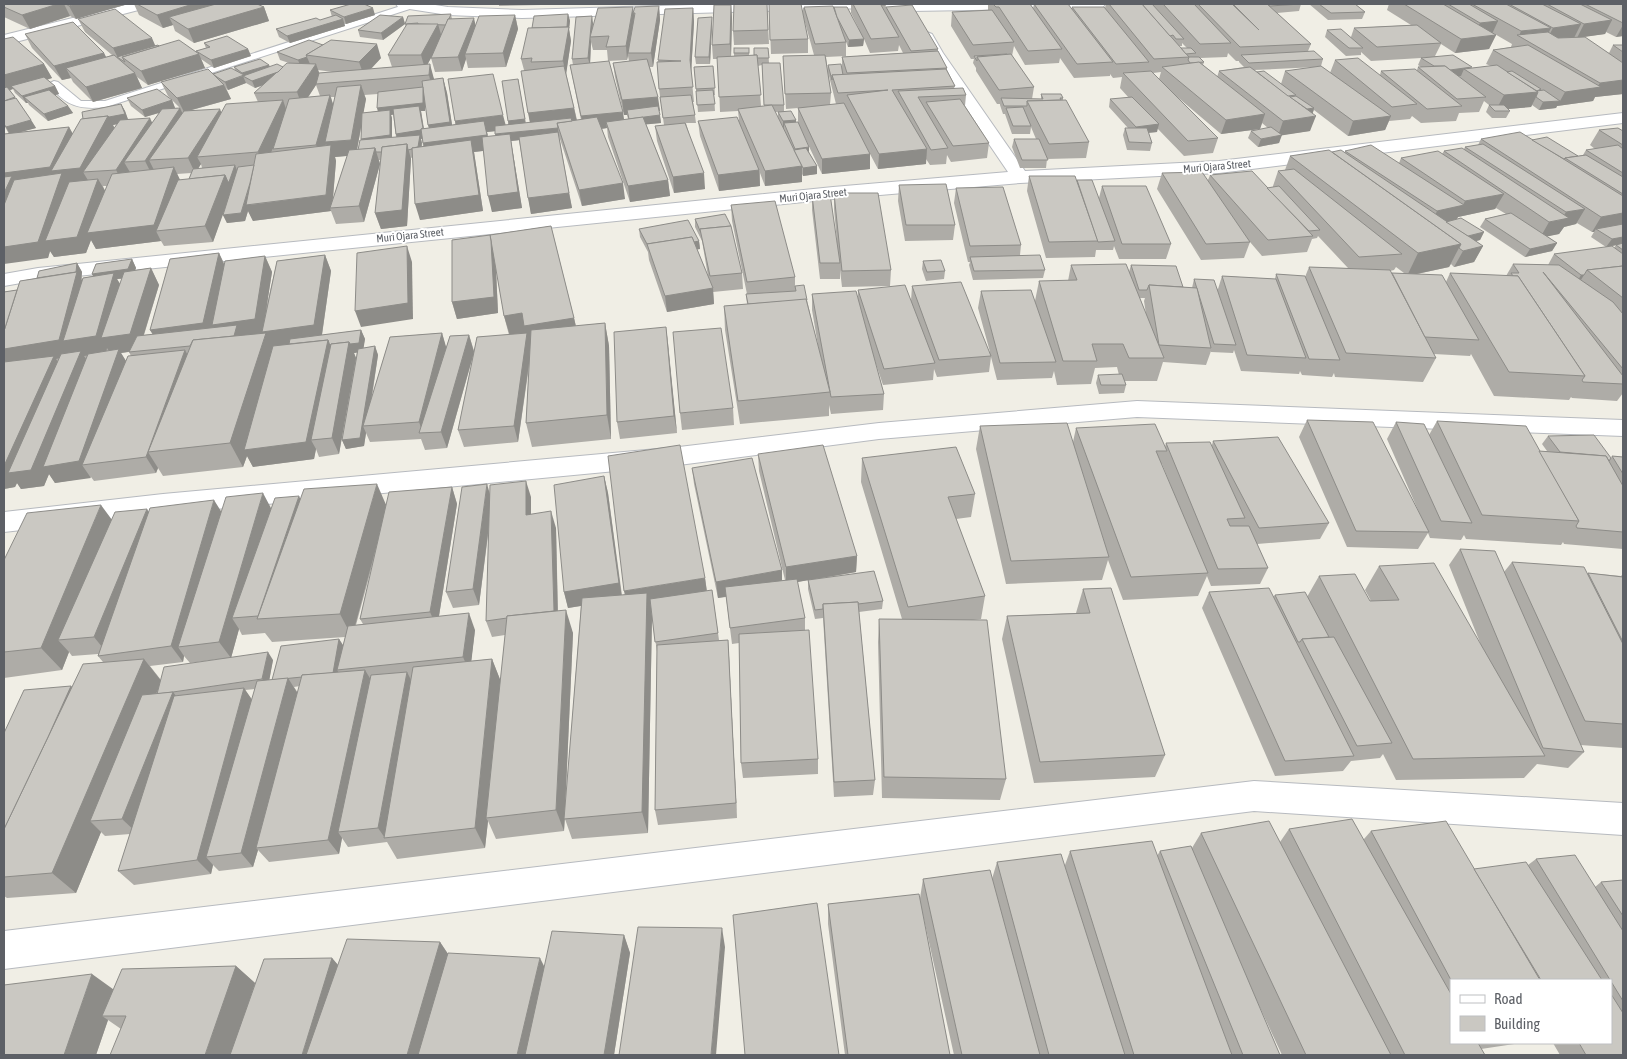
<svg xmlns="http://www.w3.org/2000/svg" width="1627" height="1059" viewBox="0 0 1627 1059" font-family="'Asap Condensed',sans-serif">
  <rect width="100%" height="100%" fill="#f0eee5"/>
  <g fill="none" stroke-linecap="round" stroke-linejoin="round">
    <defs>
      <path id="service" d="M407,4H421L419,6L106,107C79,110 66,106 48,84L54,81L58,82L81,101H105Z"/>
      <g id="minor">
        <polygon points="129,4 152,4 150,7 4,45 4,35"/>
        <polygon points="396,4 429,4 448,7 522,10 725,4 874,4 872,7 867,8 522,18 448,15 403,8 398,7"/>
        <polygon points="877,4 1105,4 1103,7 1098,8 910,11 879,7"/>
        <polygon points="927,32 932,34 943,53 1025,171 1219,161 1623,113 1623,123 1219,173 1020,183 833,199 38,280 4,286 4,274 38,268 833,187 1008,172 927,53 919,37 922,34"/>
        <polygon points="1137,401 1623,420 1623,436 1137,417 879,439 679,465 163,514 4,532 4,512 163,494 679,447 879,423"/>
        <polygon points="1254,781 1623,803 1623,835 1254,811 4,969 4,931"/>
      </g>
    </defs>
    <use href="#service" stroke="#b7babf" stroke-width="2"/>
    <use href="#minor" stroke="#b7babf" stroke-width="2"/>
    <use href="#service" fill="#fff" fill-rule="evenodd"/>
    <use href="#minor" fill="#fff" fill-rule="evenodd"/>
  </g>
  <g fill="#aeaca7" fill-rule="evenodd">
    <polygon points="4,4 128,4 76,19 70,16 30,29 4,17"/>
    <polygon points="134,4 257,4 264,7 269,21 194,43 175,31 173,25 163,28 139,15"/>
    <polygon points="499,4 585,4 499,6"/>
    <polygon points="594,4 625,4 594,5"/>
    <polygon points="637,4 662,4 637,5"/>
    <polygon points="767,4 769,44 734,45 733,31"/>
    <path d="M769,4L803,14V8L834,7L859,29L851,13V4H885L886,7L938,49V52L947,68V70L955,86L954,88L966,95L965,106L989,143L987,158L951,162L947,155L946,164L930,165L926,159V164L878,169L870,154V169L822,174L798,123V108L786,109L783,56L814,55L804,19L808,39V53L771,54ZM864,39L870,53L898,51L899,45L903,53L842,57V68L828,65V72L836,104L830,105L831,93L826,57L846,56V42L848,47L863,46Z"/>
    <path d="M988,4H1030L1033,8L1034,4H1068L1072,9V7L1105,8L1106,4H1301L1299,11L1277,13L1311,44L1308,51L1323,59L1321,66L1330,73L1335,60L1380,75L1381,71L1417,70L1418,67H1421L1418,65L1421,58L1371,61L1361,52V55L1346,56L1325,37L1327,30L1351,37L1354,28L1411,25L1387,10L1389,4H1623V36L1616,37L1606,32L1605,34L1581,37L1609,53L1613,45H1623V94L1595,97L1593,101L1557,106L1556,108L1539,110L1532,105L1531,107L1508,109L1510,111L1506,118H1492L1486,112L1489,105L1484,101L1479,112L1459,113L1456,121L1421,123L1412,116L1410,119L1389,121L1385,130L1348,136L1314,110L1312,114L1310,131L1281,135L1279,143L1258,147L1248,138L1251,131L1268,128L1262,123L1260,129L1221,134L1175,95L1218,138L1213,153L1184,156L1157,128V132L1148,133L1152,143L1150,151L1127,150L1123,135L1125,128H1128L1109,107L1110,99L1129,98L1120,88L1122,77L1113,78L1110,74V76L1074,78L1060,58L1059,63L1025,65L1014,46L1012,56L1034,87L1032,99H1041V94L1063,98V100L1089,142L1086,158L1047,159L1046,168H1020L1012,147L1014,139H1036L1031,127L1030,134H1012L1005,114H1003L1000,105V104H997L976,71V68L973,63L974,59H971L951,26L952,12L988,10ZM1493,33L1512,44L1511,47L1493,50L1486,64L1491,66L1472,68L1435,56L1441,44L1455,53L1489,49L1496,35ZM1182,43L1187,48H1181L1179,46H1182ZM1228,53L1236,61H1239V62L1244,67L1219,71L1217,77L1203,65L1204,62L1200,58L1227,57ZM1317,67L1285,71L1281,84L1254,70ZM1161,72L1159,79L1153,73Z"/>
    <polygon points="1309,4 1355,4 1365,12 1362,19 1328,20"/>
    <path d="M731,5L732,18L731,56H734V48H749V56L754,55L768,48L769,63L784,105V112L796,120V122L809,152L817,166V174L803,176L802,174V182L765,186L760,173V186L719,191L700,136L698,121L739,120L738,111L720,112L718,59H713L712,45ZM762,65L764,106H761L758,66ZM775,112H778V119Z"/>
    <path d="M659,6L660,20L653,67H650L660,111H659L661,123L646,124L668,180L670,196L630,202L608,137L607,128L602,129L625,199L582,206L559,136L572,208L531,214L519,140L511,141L522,208L492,212L483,151L474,152L483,211L420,220L413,157L411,158V159L407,226L381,229L375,213L381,160H379L380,164L364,222L336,224L331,211L253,221L248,211L245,221L227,223L223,215L224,210L213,242L164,246L161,241L96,249L91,240L86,253L54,257L50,251L48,258L9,134L4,125V39L44,64L52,78L47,80L55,86L59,94L55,95L68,106L73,113L48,121L29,105L28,103H26L15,93L13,89L10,90L31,120L36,128L19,132L69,127L73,134L83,119L121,104L125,111L128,120L152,123L159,113L145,117L131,106L127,98L172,100L175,108L172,109L180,108L168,96L161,82L235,70L234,67L269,65L270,67H283L289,63L280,60L277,52L323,45L381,58L371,69L392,67L388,55L406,27L405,24L451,14L452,19L475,26L515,15L518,29L506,67L468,68L466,59L462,71L435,72L431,58L432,55L427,65L434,79L443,78L447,93L452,125L455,124V121L508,125L518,79L526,123L530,122L524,70L521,59L532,28L568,14L570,21L569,29L571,41L566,73L577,120H581L570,65H573L572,59L593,23L592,29L634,11ZM591,42L593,50H607L608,61L627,60L628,56L629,61L613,63L615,77L624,115H627L628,119L624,120L590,63ZM318,70L333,72L319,73ZM246,83L255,88L263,85L254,93L258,102L221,113L192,110L231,99L226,88L228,90ZM316,85L320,96L308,97L309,96ZM378,94V111L363,113L366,99L364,95ZM331,97H335L333,105ZM425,102L429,128H424L421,111H425ZM393,114L396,137L392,138V118L391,115ZM362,123L361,140L358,150H357ZM117,124L114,128L113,125ZM495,131L496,136L488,137L487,132ZM422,138L423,146L422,147L421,139ZM347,156L333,199L336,161L335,157ZM201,164L202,168L198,169ZM191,173L189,179L180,180L177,174ZM103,186H107L105,191Z"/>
    <polygon points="693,8 694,22 691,72 694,102 693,102 696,123 686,123 705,189 674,193 657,141 655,126 664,125 659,89 658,60"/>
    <polygon points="330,10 375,15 346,24 344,23 345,26 290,43 279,37 276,29 320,20 332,17"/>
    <polygon points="403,17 405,24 383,40 360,37 358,30"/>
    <polygon points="78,19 155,45 197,52 196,51 206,48 204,43 248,49 251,56 214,68 201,59 205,68 148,85 137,77 142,88 93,102 73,82 71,78 62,80 32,48 25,34 104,53 106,57 112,55 85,32"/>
    <polygon points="712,24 710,64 696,64 695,57"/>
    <polygon points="713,66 715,95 714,95 715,111 698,112 694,67"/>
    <path d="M1599,130L1623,131V393L1617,401L1572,398L1571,397L1569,400L1494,396L1471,354L1470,356L1434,354L1436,358L1423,382L1335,377L1334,373L1332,377L1302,375L1300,371L1299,374L1241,371L1234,350L1233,353L1211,352V351L1206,365L1163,362L1157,381H1125L1126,385L1124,393L1099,394L1096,383L1098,375H1119L1117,367L1095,368L1091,384L1057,385L1054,371L1052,378L997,380L991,357L989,372L937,377L934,369L933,380L883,385L874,358L884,394L883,410L831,414L829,405V416L740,424L725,330L724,306L747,304L746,294H747L732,221L731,205L795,277V291V286L807,300L819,351L812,310V294L858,299V290L911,301L912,286L990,352L978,308L981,291L1035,301L1039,281H1068L1071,265L1129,272L1131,265L1183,287L1192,288L1194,279L1218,289L1222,276L1275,279L1276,274L1305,277L1309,267L1348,268L1318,236L1317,238L1312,239L1307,252L1262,256L1250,242L1244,258L1201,260L1157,189L1162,173L1208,180L1210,175L1267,188L1273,187V186L1278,171L1285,170L1290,156L1332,152H1345V151L1399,163L1401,158L1442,154L1444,151L1464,149L1465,147L1478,145L1481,139L1532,140L1578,156L1583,155L1586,150L1595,149L1590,145ZM1496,208L1506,214L1485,219L1480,227L1525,257L1552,251L1557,243L1547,236L1559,234L1564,227L1576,224L1577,223L1592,232H1594L1591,237L1606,247L1616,245L1614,248L1554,254L1548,265L1513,264L1506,276L1450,273L1446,282L1417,274L1449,267L1451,264L1454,267L1474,262L1483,246L1476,241L1480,240L1484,232L1457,219L1458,217L1495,209ZM1396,267L1404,273H1392L1390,271L1394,270ZM1140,298H1145L1144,301L1146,314Z"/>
    <polygon points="1029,176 1077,181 1099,198 1102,186 1171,244 1166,259 1119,259 1114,246 1113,250 1096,250 1095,257 1046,258 1027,191"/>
    <polygon points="899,185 955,225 953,240 905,241 898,201"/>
    <polygon points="956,188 1021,245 1020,255 1045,270 1043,278 973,280 969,265 970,262 968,262 954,203"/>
    <polygon points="834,193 891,270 890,286 842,287 840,270 840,279 820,279 812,210 812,195 837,242 834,209"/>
    <polygon points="695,219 732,233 742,273 743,289 713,292 714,304 667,312 649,260 648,252 640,237 639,229 699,241 700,249 697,249 708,276 702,241 695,227"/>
    <path d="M551,226L576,326L605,323L609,346L611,439L532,447L526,423L529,367L518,442L464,447L458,430L474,353L447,448L425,450L421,439L370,442L366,433L364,446L346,449L342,440L357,352L354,353L356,358L339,454L319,457L316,449L314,459L253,467L247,456L243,467L163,476L158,468L156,473L94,481L91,477L55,483L49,474L44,486L21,489L17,483L15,487L4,489V292L17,290L20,281L37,278L39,271L77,263L82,272V280L83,278L93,276L92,274L96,264L132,259L136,268L135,270L151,268L159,285L144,335L153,334L150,330L170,259L219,253L225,265V261L265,256L272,272L266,309L277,261L325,255L331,271L322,335L361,330L365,339L363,348L375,346L378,355L372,397L390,337L442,333L446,348L450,336L469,335L474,351L477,337L509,335L504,316L496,268L498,313L457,319L452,302V240L490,235ZM117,279H122L120,284ZM129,352L131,356H128L126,361L121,353Z"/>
    <polygon points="923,261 945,271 944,279 926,281 922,269"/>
    <polygon points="666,327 677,433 620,439 617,422"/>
    <polygon points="733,408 734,425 682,430 680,413"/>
    <polygon points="1307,420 1421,517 1387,439 1396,422 1429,435 1437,421 1539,451 1547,451 1542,444 1548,436 1611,458 1612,456 1623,457 1623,549 1564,544 1563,542 1561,545 1466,539 1464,535 1461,540 1430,538 1428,533 1418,549 1347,547 1299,437"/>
    <path d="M980,426L1073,442L1076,428L1165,447L1166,443L1212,445L1213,441L1329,523L1320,539L1257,544L1268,568L1260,584L1211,586L1207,576L1198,596L1123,600L1108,560L1102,580L1006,584L976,449ZM1162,464L1172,488L1162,465Z"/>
    <polygon points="758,454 857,556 856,572 812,580 883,601 882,609 859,612 875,780 873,795 834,797 823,618 815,619 808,589 808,580 797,582 805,618 805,630 818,759 818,774 743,778 741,763 739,643 732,644 726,597 718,598 694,484 692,468 782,570 782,580 785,580 759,471"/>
    <polygon points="862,458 975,494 971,517 956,519 985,596 981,619 973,620 1006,779 1000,800 882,798 878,642 879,619 902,619 861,482"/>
    <path d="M604,476L608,493L622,595L705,578L707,591L712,590L719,640H728L729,656L737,818L658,825L655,810L657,652L651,610L652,616L648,833L572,839L565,819L564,831L496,839L488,821L485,848L397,859L387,842L348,847L342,838L339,854L269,862L258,850L253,867L219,871L213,865L211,874L134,885L118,871L130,834L105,836L101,832L76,893L7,898L4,896V733L71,686L72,687L103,662L98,656V654L72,656L69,652L62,670L4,678V560L112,519L149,512H221L271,509L300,499L386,504L452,487L457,504L439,616L475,630L471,661L492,659L501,682L505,635L492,637L486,621L489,528L479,605L453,608L446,592L490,494L531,497V514L556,528L558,611L573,633L565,814L581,606L568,608L564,592ZM375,555L360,619L363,624L356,625ZM239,629L242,635L265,633L272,642L345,637L343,645L339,639L272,680H269L273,660L231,658ZM184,656L190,663L220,659L161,680L150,666L183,662ZM300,686L298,693L294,687ZM255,689L252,700L245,690Z"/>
    <polygon points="1460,549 1504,572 1512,562 1587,574 1588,573 1621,576 1623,574 1623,748 1580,745 1584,752 1568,768 1537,764 1524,778 1396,780 1383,754 1380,758 1351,761 1343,771 1275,776 1202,608 1209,592 1274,596 1275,595 1307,597 1319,576 1371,601 1365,590 1379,566 1481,645 1449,565"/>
    <polygon points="1083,589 1165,755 1155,777 1034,783 1002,639 1007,616 1076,613"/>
    <polygon points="1289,829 1364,839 1371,831 1474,869 1528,865 1536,859 1595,887 1601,882 1623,880 1623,1055 1560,1055 1553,1043 1611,1043 1611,980 1451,980 1451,1043 1521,1043 1481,1049 1485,1055 1282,1055 1256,999 1280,1055 954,1055 923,915 950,1055 845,1055 828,924 828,904 920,898 923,879 992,879 997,862 1065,865 1070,851 1157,856 1160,851 1192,848 1201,833 1280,842"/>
    <polygon points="624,935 630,953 614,1055 121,1029 108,1020 96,1055 4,1055 114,990 236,966 255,983 332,958 338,965 440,942 448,954 545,967"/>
  </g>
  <g fill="#8d8c88" fill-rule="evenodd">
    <polygon points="58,4 64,4 70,16 30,29 22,15"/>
    <polygon points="75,4 128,4 76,19 69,6"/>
    <polygon points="193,4 242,4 169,17 173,25 163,28 157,15"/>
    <polygon points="731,5 732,18 731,58 730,44"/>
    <polygon points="659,6 660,20 653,67 651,53"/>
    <polygon points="264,7 269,21 194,43 188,29"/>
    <polygon points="633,7 635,22 628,53 627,60 626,46"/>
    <polygon points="373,8 375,15 346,24 344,17"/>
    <polygon points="693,8 694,22 691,75 690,60"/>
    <polygon points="568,14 570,21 569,29 571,41 566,75 563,61"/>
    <polygon points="515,15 518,29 506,67 503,53"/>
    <polygon points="592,16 593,23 592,37 590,37 591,42 590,66 588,58"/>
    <polygon points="403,17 405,24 383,40 381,33"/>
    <polygon points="712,17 712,24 710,64 709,57"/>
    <polygon points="474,18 477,32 465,54 466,59 462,71 458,57"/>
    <polygon points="343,19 345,26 290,43 287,36"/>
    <polygon points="1612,20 1605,34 1577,38 1584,24"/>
    <polygon points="1498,21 1492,34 1473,36 1480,23"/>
    <polygon points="438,24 442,38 425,69 421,55"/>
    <polygon points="1581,24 1574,38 1546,41 1553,28"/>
    <polygon points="1623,25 1623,36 1616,37"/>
    <polygon points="1551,28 1544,42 1519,36 1521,31"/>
    <polygon points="1496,35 1489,49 1455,53 1461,39"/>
    <polygon points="152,38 158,52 122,57 118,58 113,48"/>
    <polygon points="864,39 863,46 848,47 849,40"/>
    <polygon points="377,44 381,58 364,76 359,62"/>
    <polygon points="248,49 251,56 214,68 211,60"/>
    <polygon points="104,53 111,67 66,68 71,78 62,80 54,66"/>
    <polygon points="199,54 205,68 148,85 141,71"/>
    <polygon points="307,57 310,64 301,68 298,60"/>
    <polygon points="44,64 52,78 14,89 11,86 13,89 4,92 4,75"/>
    <polygon points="316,64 321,78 316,84 316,85 302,106 297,92"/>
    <polygon points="430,64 434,79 432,89 429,75"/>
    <polygon points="269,65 272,72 243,76 246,83 228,90 225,82 243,76 242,73"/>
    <polygon points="1472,67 1464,69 1461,76 1437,78 1440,71"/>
    <polygon points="286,68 289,76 255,88 252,81"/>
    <polygon points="135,73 142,88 93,102 86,87"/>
    <polygon points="443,78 447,93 454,137 432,140 428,125"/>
    <polygon points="518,79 526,127 509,129 508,121"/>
    <polygon points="1623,80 1623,94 1595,97 1593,101 1557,106 1556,108 1539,110 1543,102 1560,101 1565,92 1597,87 1600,83"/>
    <polygon points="224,85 231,99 184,112 177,98"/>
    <polygon points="361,85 366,99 356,155 335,157 336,161 332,208 330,208 331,211 253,221 248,211 245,221 227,223 223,215 241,213 256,165 259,173 250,205 326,195 330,155 326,144 322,160 316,145 330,95 335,110 327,142 351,140"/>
    <polygon points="55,86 59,94 30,102 24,97 28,103 26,103 22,96"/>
    <polygon points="423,87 425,94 425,111 421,111 425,138 421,139 422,143 420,157 418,149 398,142 396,134 420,111 391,115 392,118 392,143 363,147 361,139 379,116 377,108"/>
    <polygon points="1541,89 1537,97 1536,97 1531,107 1496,110 1504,95"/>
    <polygon points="658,97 660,111 628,115 627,110 627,115 624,115 622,100"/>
    <polygon points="172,100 175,108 145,117 142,110"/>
    <polygon points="283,100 288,115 264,168 258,152"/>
    <polygon points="121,104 125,111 129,122 113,125 116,131 83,172 89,182 98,179 107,194 174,167 181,182 156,231 161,241 96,249 91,240 86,253 54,257 50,251 48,258 4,264 4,173 69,127 77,142 88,130"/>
    <polygon points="68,106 73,113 48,121 44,114"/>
    <polygon points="180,108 187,123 149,160 155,172 153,177 145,161"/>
    <polygon points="574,108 577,122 531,128 528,113"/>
    <polygon points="1314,108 1312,116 1301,110"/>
    <polygon points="220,109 226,124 197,157 201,164 195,173 188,158"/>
    <polygon points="623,112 625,126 606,122 607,128 584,131 581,116"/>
    <polygon points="1265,114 1260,129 1221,134 1226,120"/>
    <polygon points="503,115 507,130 487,132 490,150 474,152 483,211 420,220 415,204 427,158 423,143 459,136 455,121"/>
    <polygon points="660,115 661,123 630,126 629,119"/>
    <polygon points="1316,116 1310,131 1278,136 1283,121"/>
    <polygon points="1391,116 1385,130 1348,136 1353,121"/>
    <polygon points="150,118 157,133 124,162 131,174 124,185 116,170"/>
    <polygon points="31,120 36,128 10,135 6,127"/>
    <polygon points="796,120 796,128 784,123 784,129 783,129 783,121"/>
    <polygon points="1159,124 1157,132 1134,134 1136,127"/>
    <polygon points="558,128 559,136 511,141 522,208 492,212 488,196 497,142 495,134"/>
    <polygon points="1282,135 1279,143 1258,147 1261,139"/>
    <polygon points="407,144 411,159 407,226 381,229 375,213"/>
    <polygon points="809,147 809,155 795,153 795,149"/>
    <polygon points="375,148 380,164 364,222 359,206"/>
    <polygon points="927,149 926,164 878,169 879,154"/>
    <polygon points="870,154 870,169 822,174 822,159"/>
    <polygon points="235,165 238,173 213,242 205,226 225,175"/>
    <polygon points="802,166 802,182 765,186 765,171"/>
    <polygon points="817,166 817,174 803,176 803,168"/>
    <polygon points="759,170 760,186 719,191 718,175"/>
    <polygon points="704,173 705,189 674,193 673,177"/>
    <polygon points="668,180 670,196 630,202 628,186"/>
    <polygon points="623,183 625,199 582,206 579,190"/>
    <polygon points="569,193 572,208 531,214 528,198"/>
    <polygon points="1504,194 1495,209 1458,217 1456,220 1430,227 1437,211 1463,205 1465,201"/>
    <polygon points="1585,209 1576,224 1564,227 1559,234 1540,238 1549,222 1561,220 1566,212"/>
    <polygon points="1623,213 1623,226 1596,229 1594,232 1592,232 1601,217"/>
    <polygon points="1484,232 1480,240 1461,245 1465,237"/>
    <polygon points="491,235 495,251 498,313 457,319 452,302"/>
    <polygon points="1623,237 1623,244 1606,247 1612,239"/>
    <polygon points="699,241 700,249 663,256 662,248"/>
    <polygon points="1557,243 1552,251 1525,257 1530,249"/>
    <polygon points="1461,244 1449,267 1407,276 1418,253"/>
    <polygon points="407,246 412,262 413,319 361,327 355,311"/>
    <polygon points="1483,246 1474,262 1454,267 1463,251"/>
    <polygon points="219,253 226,269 265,256 272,272 263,331 325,255 331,271 321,341 328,340 349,342 361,330 365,339 363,352 354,353 356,358 339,454 332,438 311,440 316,449 314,459 253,467 247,456 243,467 230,443 245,342 160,346 150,330"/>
    <path d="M132,259L136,268L133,277L117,279L123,289L151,268L159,285L139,350L121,353L129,366L82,465L91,478L55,483L49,474L44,486L21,489L17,483L15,487L4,489V466L9,367L5,361L4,362V336L77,263L82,272L81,279L87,288L97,282L92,274ZM107,348L111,354L92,367L84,356L106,353ZM69,356L65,372L56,359Z"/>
    <polygon points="1581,275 1584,275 1574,291 1571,292"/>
    <polygon points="713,288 714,304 667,312 665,296"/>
    <polygon points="522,313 574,318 579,341 531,349 518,442 514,426 511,339 504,316"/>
    <polygon points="605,323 609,346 611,439 607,415"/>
    <polygon points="666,327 668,343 677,433 674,416"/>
    <polygon points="442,333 447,350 423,433 419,422"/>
    <polygon points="469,335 474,352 447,448 441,432"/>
    <polygon points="375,346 378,355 367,426 363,426 366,433 364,446 346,449 342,440"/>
    <polygon points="185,350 194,367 148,452 158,468 156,473 146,457"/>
    <polygon points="604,476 608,493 622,599 568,608 564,592"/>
    <polygon points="526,481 531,497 531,531 526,515"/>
    <polygon points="377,484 387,507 352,637 340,614"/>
    <polygon points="487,484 492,501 479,605 473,589"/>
    <polygon points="452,487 457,504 437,628 430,612"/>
    <polygon points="263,493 272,510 232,618 239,629 231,658 219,642"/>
    <polygon points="299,496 307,512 258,616"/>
    <polygon points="214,500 224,516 178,647 184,656 183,662 171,646"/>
    <polygon points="101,505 118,528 58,640 69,652 62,670 41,648"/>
    <polygon points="147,509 158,526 107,653 94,637"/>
    <polygon points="551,511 556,528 558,627 554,611"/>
    <polygon points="857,556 856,572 786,584 786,567"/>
    <polygon points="782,570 782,587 718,598 716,582"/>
    <polygon points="705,578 708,601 651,610 652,616 648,833 642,812 629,614 624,591"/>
    <polygon points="566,610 573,633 564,831 556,810"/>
    <polygon points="469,613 475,630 470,673 463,657"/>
    <polygon points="339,639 344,647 337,670 339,673 332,673"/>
    <polygon points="728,640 729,656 737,818 736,803"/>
    <polygon points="268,652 273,660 268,687 262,679"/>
    <polygon points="144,659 162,682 90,821 101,832 76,893 52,873"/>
    <polygon points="492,659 501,682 486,818 488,821 485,848 475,828"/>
    <polygon points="365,670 374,685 338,832 342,838 339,854 328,840"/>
    <polygon points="407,672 415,688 385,838 378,828"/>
    <polygon points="288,678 298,694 256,848 258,850 253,867 241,853"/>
    <polygon points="71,686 85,701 4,837"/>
    <polygon points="244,688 255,704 206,857 213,865 211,874 197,860"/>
    <polygon points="173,692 185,708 137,833 122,819"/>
    <polygon points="722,928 725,947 716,1055 711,1055"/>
    <polygon points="624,935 630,953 614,1055 604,1055"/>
    <polygon points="440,942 452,960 426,1055 407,1055"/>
    <polygon points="332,958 343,971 318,1055 302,1055"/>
    <polygon points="540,958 549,976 531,1055 517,1055"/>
    <polygon points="236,966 255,983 232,1055 205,1055"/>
    <polygon points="92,974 117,992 102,1016 108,1020 96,1055 64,1055"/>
  </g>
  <g fill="#cac8c2" stroke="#8d8c88">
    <polygon points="4,4 58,4 22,15 4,7"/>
    <polygon points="66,4 75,4 69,6"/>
    <polygon points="137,4 193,4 157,15"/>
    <polygon points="216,4 257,4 264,7 188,29 169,17"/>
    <polygon points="351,4 364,4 373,8 344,17 330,10"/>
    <polygon points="734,4 767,4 768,30 733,31"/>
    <polygon points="769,4 801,4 808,39 770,40"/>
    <polygon points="853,4 885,4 886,5 881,5 899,37 871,39"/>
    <polygon points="993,4 1030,4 1062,49 1028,51 999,7 996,7"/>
    <polygon points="1034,4 1068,4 1113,62 1077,64"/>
    <polygon points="1109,4 1142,4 1189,57 1154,59"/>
    <polygon points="1142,4 1152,4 1184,39 1176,39 1173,35 1170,36"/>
    <polygon points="1163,4 1194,4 1231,43 1200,44"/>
    <polygon points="1198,4 1232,4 1259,30 1233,4 1267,4 1311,44 1240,47"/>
    <polygon points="1267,4 1301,4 1270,6"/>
    <polygon points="1319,4 1355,4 1365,12 1331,13"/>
    <polygon points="1404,4 1443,4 1496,35 1461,39"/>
    <polygon points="1448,4 1469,4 1498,21 1480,23"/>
    <polygon points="1472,4 1506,4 1551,28 1521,31"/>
    <polygon points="1509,4 1542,4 1581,24 1553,28"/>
    <polygon points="1547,4 1580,4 1612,20 1584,24"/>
    <polygon points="1585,4 1623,4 1623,23"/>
    <polygon points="714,5 731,5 730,44 712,45"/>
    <polygon points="912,5 938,49 911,51 886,7"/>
    <polygon points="659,6 651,53 628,53 635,13 633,13 635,7"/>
    <polygon points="833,6 846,42 815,44 804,7"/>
    <polygon points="633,7 626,46 606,47 609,36 590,37 598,8"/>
    <polygon points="834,7 847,7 864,39 849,40 837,17"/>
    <polygon points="1072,7 1104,7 1149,62 1116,64"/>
    <polygon points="693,8 690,60 693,87 659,89 657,62 681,61 658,60 665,9"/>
    <polygon points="115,9 152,38 113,48 78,19"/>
    <polygon points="992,10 1014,42 973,45 952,12"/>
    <polygon points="451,14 449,19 448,19 446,25 418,24 418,23 405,24 408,16"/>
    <polygon points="568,14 567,27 532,28 534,16"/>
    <polygon points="336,15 343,19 287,36 276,29 316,18 320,20"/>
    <polygon points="380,15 403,17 381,33 358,30"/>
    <polygon points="515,15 503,53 465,54 479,16"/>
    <polygon points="592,16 588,58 572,59 576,17"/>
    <polygon points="712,17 709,57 695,57 698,18"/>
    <polygon points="474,18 458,57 431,58 448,19"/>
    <polygon points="73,22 104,53 54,66 25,34"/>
    <polygon points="407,24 438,24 421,55 388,55"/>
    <polygon points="1417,25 1441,43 1377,47 1354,28"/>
    <polygon points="569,27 563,61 531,62 532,58 521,59 528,28"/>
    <polygon points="1341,29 1363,48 1349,48 1327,30"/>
    <polygon points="1548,32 1558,38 1585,37 1623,63 1623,80 1600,83 1517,35"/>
    <polygon points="227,36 248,49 211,60 196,51 210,47 204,43"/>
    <polygon points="13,37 44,64 4,75 4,39"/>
    <polygon points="179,40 199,54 141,71 122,57"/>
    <polygon points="309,40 323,45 306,55 307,57 298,60 277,52"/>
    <polygon points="331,40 377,44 359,62 306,55"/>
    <polygon points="158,45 159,46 122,57 125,62 117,57"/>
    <polygon points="1528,45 1601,87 1565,92 1493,50"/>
    <polygon points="1613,45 1623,45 1623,52"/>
    <rect x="734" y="48" width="15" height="5"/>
    <polygon points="754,48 768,48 769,58 757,58 757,55 754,55"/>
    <polygon points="1181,48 1191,48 1196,53 1186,54"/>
    <polygon points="938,51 947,68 847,73 842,57"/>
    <polygon points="1314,51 1323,59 1249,63 1241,55"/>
    <polygon points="1007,54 1008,55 977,57 977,61 974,56"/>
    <polygon points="1011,54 1034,87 999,90 977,57"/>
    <polygon points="114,55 135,73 86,87 66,68"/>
    <polygon points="757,55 761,95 719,97 717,57"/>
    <polygon points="825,55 831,93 785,94 783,56"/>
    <polygon points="1453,55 1472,67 1450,70 1445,66 1434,66 1421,58"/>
    <polygon points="1189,57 1199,57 1204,62 1190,63 1188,60"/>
    <polygon points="1358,58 1417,104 1392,107 1335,60"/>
    <polygon points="260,59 269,65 242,73 234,67"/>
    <polygon points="647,59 658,97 622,100 613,63"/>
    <polygon points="609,61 623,112 581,116 570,65"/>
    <polygon points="1199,62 1265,114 1226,120 1162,67"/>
    <polygon points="287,63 316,64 297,92 254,93"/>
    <polygon points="762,63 780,63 784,105 764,105"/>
    <polygon points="277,64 283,67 278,72 252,81 243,76"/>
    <polygon points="430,64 429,75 316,84 319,73"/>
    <polygon points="841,64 843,75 832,75 832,80 828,65"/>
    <polygon points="1497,65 1538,92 1504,95 1464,69"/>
    <polygon points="564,66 574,108 528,113 521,71"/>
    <polygon points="713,66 715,88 696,89 694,67"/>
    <polygon points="1321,66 1391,116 1353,121 1285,71"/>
    <polygon points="1445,66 1486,97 1457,99 1418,67"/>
    <polygon points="1250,67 1316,116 1283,121 1219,71"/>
    <polygon points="231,68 244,75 225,82 217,77 213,74"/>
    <polygon points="208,69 224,85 177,98 161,82"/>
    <polygon points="946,69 955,86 892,90 927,149 879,154 847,95 888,90 838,93 832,75"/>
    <polygon points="1415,69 1462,106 1427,109 1381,71"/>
    <polygon points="1151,71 1218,138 1188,141 1123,73"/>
    <polygon points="1264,71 1296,95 1288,96 1257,72"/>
    <polygon points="1512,71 1541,89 1537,91 1507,72"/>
    <polygon points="493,74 503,115 455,121 448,79"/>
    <polygon points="44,77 55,86 22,96 11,86"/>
    <polygon points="443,78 450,122 428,125 422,81"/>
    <polygon points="518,79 525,119 508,121 502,81"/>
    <polygon points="361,85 351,140 325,142 337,87"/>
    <polygon points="7,87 15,97 4,101 16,98 31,120 6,127 4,124 4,88"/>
    <polygon points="423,87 423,103 377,108 378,92"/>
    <polygon points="963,88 966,95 918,97 948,148 931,150 898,91"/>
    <polygon points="157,89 172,100 142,110 127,98"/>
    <polygon points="49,90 68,106 44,114 24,97"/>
    <polygon points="713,90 715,104 697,105 696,91"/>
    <polygon points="1544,90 1560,101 1543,102 1536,97 1538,92 1537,91"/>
    <polygon points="1041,94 1061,94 1063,98 1060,98 1061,100 1027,101 1027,106 1004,106 1001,98 1043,99"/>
    <polygon points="330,95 316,145 273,149 289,99"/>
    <polygon points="691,95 695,115 663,118 660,97"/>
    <polygon points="1296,96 1314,108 1307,109 1290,97"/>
    <polygon points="1132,97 1159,124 1136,127 1110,99"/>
    <polygon points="960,99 989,143 953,146 926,102"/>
    <polygon points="283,100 258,152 197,157 226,104"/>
    <polygon points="1066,100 1089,142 1049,144 1027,101"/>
    <polygon points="844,103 870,154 822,159 798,108"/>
    <polygon points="121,104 125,114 109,117 108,116 83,119 82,112"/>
    <polygon points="772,105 802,166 765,171 738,109"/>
    <polygon points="1489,105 1504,105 1510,111 1495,111"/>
    <polygon points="419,106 423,128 421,129 421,130 396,134 393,109"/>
    <polygon points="658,106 660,115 629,119 627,110"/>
    <polygon points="1023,107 1031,126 1013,126 1006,108"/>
    <polygon points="180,108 145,161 124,162 162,109"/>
    <polygon points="220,109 188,158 149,160 184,111"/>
    <polygon points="390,110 390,135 361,139 362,113"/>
    <polygon points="791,111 796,120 783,121 778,112"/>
    <polygon points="108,116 80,168 51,171 81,119"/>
    <polygon points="597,117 623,183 579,190 557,123"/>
    <polygon points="643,117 668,180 628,186 606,122"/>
    <polygon points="737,117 759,170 718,175 698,121"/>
    <polygon points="150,118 116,170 83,172 120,120"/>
    <polygon points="571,118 572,121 557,123 558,128 495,134 495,126"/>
    <polygon points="484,121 487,135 423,143 421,129"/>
    <polygon points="798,122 809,147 795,149 784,123"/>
    <polygon points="685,123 704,173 673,177 655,126"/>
    <polygon points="69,127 50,167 4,173 4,134"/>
    <polygon points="1271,127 1282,135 1261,139 1251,131"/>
    <polygon points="1125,128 1147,128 1152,143 1129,142"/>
    <polygon points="1618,128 1623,131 1623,145 1599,130"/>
    <polygon points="558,132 569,193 528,198 519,137"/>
    <polygon points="1520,132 1623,196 1623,213 1601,217 1481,139"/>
    <polygon points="510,134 518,192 488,196 482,137"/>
    <polygon points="420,135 418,147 412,148 412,149 408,150 407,144 382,147 382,152 376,152 375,148 358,150 360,140"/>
    <polygon points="1547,137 1578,156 1565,158 1564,159 1532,140"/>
    <polygon points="1014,139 1039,139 1048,160 1022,160"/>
    <polygon points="471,140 479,195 415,204 412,148"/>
    <polygon points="407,144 402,210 375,213 382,147"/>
    <polygon points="1483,144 1585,209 1566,212 1465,147"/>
    <polygon points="331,145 326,195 246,205 256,154"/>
    <polygon points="1371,145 1464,205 1437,211 1345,151"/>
    <polygon points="1618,145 1623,149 1623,173 1586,150"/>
    <polygon points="375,148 359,206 330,208 349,150"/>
    <polygon points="806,148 817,166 803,168 794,150"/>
    <polygon points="1462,148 1569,218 1549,222 1444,151"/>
    <polygon points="1329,150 1461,244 1418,253 1290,156"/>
    <polygon points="1341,150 1483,246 1463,251 1459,248 1461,244 1332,152"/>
    <polygon points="1438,151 1504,194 1465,201 1401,158"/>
    <polygon points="1586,155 1623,177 1623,194 1565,158"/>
    <polygon points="235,165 229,182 228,182 225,175 189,179 193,169"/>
    <polygon points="254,165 250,183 241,213 223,215 238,167"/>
    <polygon points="174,167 154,225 87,233 112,174"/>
    <polygon points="1294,169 1402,254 1359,257 1278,171"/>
    <polygon points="1252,171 1313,236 1268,240 1210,175"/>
    <polygon points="1202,172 1250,242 1206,244 1162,173"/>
    <polygon points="62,173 38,242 4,247 4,205 14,180"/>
    <polygon points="225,175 205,226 156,231 178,180"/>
    <polygon points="12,176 4,193 4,177"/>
    <polygon points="1029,176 1075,176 1098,241 1049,242"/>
    <polygon points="98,179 77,237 45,241 69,182"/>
    <polygon points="1077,180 1092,180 1115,241 1098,242"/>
    <polygon points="946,184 955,225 906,225 899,185"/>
    <polygon points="1102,186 1146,186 1171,244 1122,244"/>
    <polygon points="1279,186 1320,230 1309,231 1267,188"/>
    <polygon points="1003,187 1021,245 970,246 956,188"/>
    <polygon points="834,193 878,193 891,270 842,271"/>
    <polygon points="830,194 840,263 820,263 812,195"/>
    <polygon points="775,201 795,277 747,282 731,205"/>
    <polygon points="1511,213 1557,243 1530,249 1485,219"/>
    <polygon points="725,214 731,226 700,229 701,233 695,219"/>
    <polygon points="1461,218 1484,232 1468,236 1446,222"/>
    <polygon points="688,220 699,241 694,242 692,237 647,244 639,229"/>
    <polygon points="1623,224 1623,237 1612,239 1596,229"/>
    <polygon points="551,226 574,318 524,326 522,313 504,316 490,235"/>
    <polygon points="731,226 742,273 710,276 700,229"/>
    <polygon points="490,235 491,241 494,297 452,302 452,240"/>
    <polygon points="692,237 713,288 665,296 647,244"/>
    <polygon points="1623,243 1623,250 1616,245"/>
    <polygon points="407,246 408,303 355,311 357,253"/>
    <polygon points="1612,246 1623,254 1623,266 1587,270 1584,275 1581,275 1554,254"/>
    <polygon points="219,253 203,323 150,330 170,259"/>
    <polygon points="325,255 314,325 262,332 277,261"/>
    <polygon points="1040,255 1045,270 974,271 970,257"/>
    <polygon points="265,256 255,319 212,325 225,261"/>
    <polygon points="132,259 128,269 92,274 96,264"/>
    <polygon points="941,260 945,271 927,272 923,261"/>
    <polygon points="77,263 76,272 37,278 39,271"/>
    <polygon points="1126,264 1164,358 1129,358 1123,344 1092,344 1097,361 1063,361 1039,281 1077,280 1071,265"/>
    <polygon points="1513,264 1559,265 1613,302 1623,314 1623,369 1543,272 1623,376 1623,384 1583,382 1582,380 1585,376 1518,276 1513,276 1511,273 1519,273"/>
    <polygon points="1131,265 1176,266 1183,287 1149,285 1147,290 1139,290"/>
    <polygon points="1623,266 1623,298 1587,270"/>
    <polygon points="1309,267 1390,270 1436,358 1346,353"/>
    <polygon points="151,268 130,334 101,338 124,272"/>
    <polygon points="77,272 59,340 4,349 4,331 20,281"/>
    <polygon points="114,273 96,336 63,341 83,278"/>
    <polygon points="1392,273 1442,275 1479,340 1425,337"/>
    <polygon points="1450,273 1518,276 1585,376 1509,372"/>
    <polygon points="1276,274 1305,276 1340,360 1309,359"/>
    <polygon points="1222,276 1276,279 1306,358 1247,355"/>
    <polygon points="1194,279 1214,280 1236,345 1214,344"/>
    <polygon points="961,282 991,356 939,360 912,286"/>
    <polygon points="804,285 807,300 748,304 746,294 796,291 795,286"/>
    <polygon points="905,285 935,363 884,369 858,290"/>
    <polygon points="1149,285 1197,288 1211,348 1159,345"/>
    <polygon points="17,290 4,331 4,292"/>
    <polygon points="1031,290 1056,362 1000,363 981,291"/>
    <polygon points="856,291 884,394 831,397 812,294"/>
    <polygon points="806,299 830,392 738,401 724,306"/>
    <polygon points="605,323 607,415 526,423 531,330"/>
    <polygon points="237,325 234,336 193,340 190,346 129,352 137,336"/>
    <polygon points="666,327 674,416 617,422 614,332"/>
    <polygon points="721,328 733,408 680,413 673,332"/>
    <polygon points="361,330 359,343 350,344 349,342 331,344 330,346 328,340 289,344 290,339"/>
    <polygon points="266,333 230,443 148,452 193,340"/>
    <polygon points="442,333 419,422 363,426 390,337"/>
    <polygon points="527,333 514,426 458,430 477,337"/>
    <polygon points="469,335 441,432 419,433 450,336"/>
    <polygon points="328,340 306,442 244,450 273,346"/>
    <polygon points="349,342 332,438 311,440 331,344"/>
    <polygon points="375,346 360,438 342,440 358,349"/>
    <polygon points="119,349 79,461 43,467 88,354"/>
    <polygon points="185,350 146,457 82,465 128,356"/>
    <polygon points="81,351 31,470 8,473 61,354"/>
    <polygon points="54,356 4,466 4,362"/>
    <polygon points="1122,374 1126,385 1101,385 1098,375"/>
    <polygon points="1307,420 1373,422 1429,532 1356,531"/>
    <polygon points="1437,421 1526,426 1579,521 1482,515"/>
    <polygon points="1396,422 1424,424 1472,523 1441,521"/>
    <polygon points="1067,423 1109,557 1011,561 980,426"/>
    <polygon points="1155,424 1167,451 1156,451 1208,573 1131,577 1076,428"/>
    <polygon points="1594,435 1611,458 1609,461 1606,456 1560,452 1548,436"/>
    <polygon points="1278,437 1329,523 1259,528 1213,441"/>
    <polygon points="1210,442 1245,518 1227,519 1230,526 1249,526 1268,568 1218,569 1166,443"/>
    <polygon points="680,445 705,578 624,591 608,456"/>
    <polygon points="823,445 857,556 786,567 758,454"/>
    <polygon points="956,447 975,494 948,497 985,596 908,607 862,458"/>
    <polygon points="1539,451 1606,456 1623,486 1623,532 1577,528 1576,526 1579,521"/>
    <polygon points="1612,456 1623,457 1623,474"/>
    <polygon points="752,458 782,570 716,582 692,468"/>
    <polygon points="604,476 619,583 564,592 554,485"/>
    <polygon points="526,481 526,515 551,511 554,611 507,616 507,618 486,621 490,485"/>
    <polygon points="377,484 340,614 257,619 304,489"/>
    <polygon points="487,484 473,589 446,592 462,487"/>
    <polygon points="452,487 430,612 360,619 389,492"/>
    <polygon points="263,493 219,642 178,647 226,497"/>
    <polygon points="299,496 258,616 232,618 275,498"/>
    <polygon points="214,500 171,646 98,656 150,508"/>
    <polygon points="101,505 41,648 4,652 4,560 27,513"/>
    <polygon points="147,509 94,637 58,640 115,512"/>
    <polygon points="1460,549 1495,551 1584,752 1543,748"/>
    <polygon points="1512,562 1584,567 1623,644 1623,724 1585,721"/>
    <polygon points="1434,563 1545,756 1413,759 1319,576 1355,574 1370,601 1399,600 1379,566"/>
    <polygon points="874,571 883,601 858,604 858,602 823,604 823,609 815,610 808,580"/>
    <polygon points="1588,573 1623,577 1623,643 1623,642"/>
    <polygon points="797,579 805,618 730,628 725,587"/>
    <polygon points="1111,588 1165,755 1040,762 1007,616 1090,613 1083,589"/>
    <polygon points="1269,588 1354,756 1285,761 1209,592"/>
    <polygon points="712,590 718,633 655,642 650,599"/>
    <polygon points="1305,592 1329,637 1302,639 1300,642 1298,642 1275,595"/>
    <polygon points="647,593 642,812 564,819 582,598"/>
    <polygon points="858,602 875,780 834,782 823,604"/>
    <polygon points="566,610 556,810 486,818 507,616"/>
    <polygon points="469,613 463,657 337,670 348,626"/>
    <polygon points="879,619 987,620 1006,779 884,777"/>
    <polygon points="809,630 818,759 741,763 739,634"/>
    <polygon points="1334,637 1392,743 1357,746 1302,639"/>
    <polygon points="339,639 333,673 302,675 302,677 272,680 281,646"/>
    <polygon points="728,640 736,803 655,810 657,645"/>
    <polygon points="268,652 262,679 173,692 157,694 164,667"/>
    <polygon points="144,659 52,873 4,877 4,829 83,664"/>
    <polygon points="492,659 475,828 384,838 413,667"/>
    <polygon points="365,670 328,840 256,848 302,675"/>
    <polygon points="407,672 378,828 338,832 371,675"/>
    <polygon points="288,678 241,853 206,857 257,681"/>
    <polygon points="71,686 48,737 4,829 4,733 24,690"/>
    <polygon points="244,688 197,860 118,871 174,696"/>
    <polygon points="173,692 122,819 90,821 142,695"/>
    <polygon points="1352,819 1451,994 1451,1043 1478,1043 1485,1055 1405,1055 1289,829"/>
    <polygon points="1269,821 1391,1055 1306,1055 1201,833"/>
    <polygon points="1446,821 1540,980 1451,980 1371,831"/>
    <polygon points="1152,841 1232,1055 1134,1055 1070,851"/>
    <polygon points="1191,846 1280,1055 1243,1055 1160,851"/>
    <polygon points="1061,854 1125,1055 1049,1055 997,862"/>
    <polygon points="1575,855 1623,931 1623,1001 1536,859"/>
    <polygon points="1526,862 1602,980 1541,980 1474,869"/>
    <polygon points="990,870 1040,1055 962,1055 923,879"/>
    <polygon points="1623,880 1623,916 1601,882"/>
    <polygon points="919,894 950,1055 848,1055 828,904"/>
    <polygon points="817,903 839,1055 745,1055 733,915"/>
    <polygon points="638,927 722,928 711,1055 619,1055"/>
    <polygon points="552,931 624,935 604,1055 525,1055"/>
    <polygon points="347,939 440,942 407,1055 306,1055"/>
    <polygon points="448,953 540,958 517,1055 418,1055"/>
    <polygon points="332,958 302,1055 230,1055 264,959"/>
    <polygon points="236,966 205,1055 110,1055 126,1016 102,1016 122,969"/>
    <polygon points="92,974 64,1055 4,1055 4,985"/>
    <polygon points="1611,994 1623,1013 1623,1055 1586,1055 1579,1043 1611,1043"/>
  </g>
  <g text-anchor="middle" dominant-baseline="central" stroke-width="4" stroke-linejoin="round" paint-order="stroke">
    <g font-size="11" fill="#5d6066" stroke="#fff">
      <text transform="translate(1217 166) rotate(-5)">Muri Ojara Street</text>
      <text transform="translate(813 195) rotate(-6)">Muri Ojara Street</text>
      <text transform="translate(410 235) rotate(-6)">Muri Ojara Street</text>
    </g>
  </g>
  <rect width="1627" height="1059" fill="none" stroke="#5d6066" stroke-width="10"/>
  <rect x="1450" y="979" width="162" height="65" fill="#ffffff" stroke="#bebfc2"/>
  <rect x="1460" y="995" width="25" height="8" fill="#ffffff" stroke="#bebfc2"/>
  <text x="1494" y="1004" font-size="15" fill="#5d6066">Road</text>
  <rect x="1460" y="1016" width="25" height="15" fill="#cac8c2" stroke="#bebfc2"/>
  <text x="1494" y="1029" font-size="15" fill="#5d6066">Building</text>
</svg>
